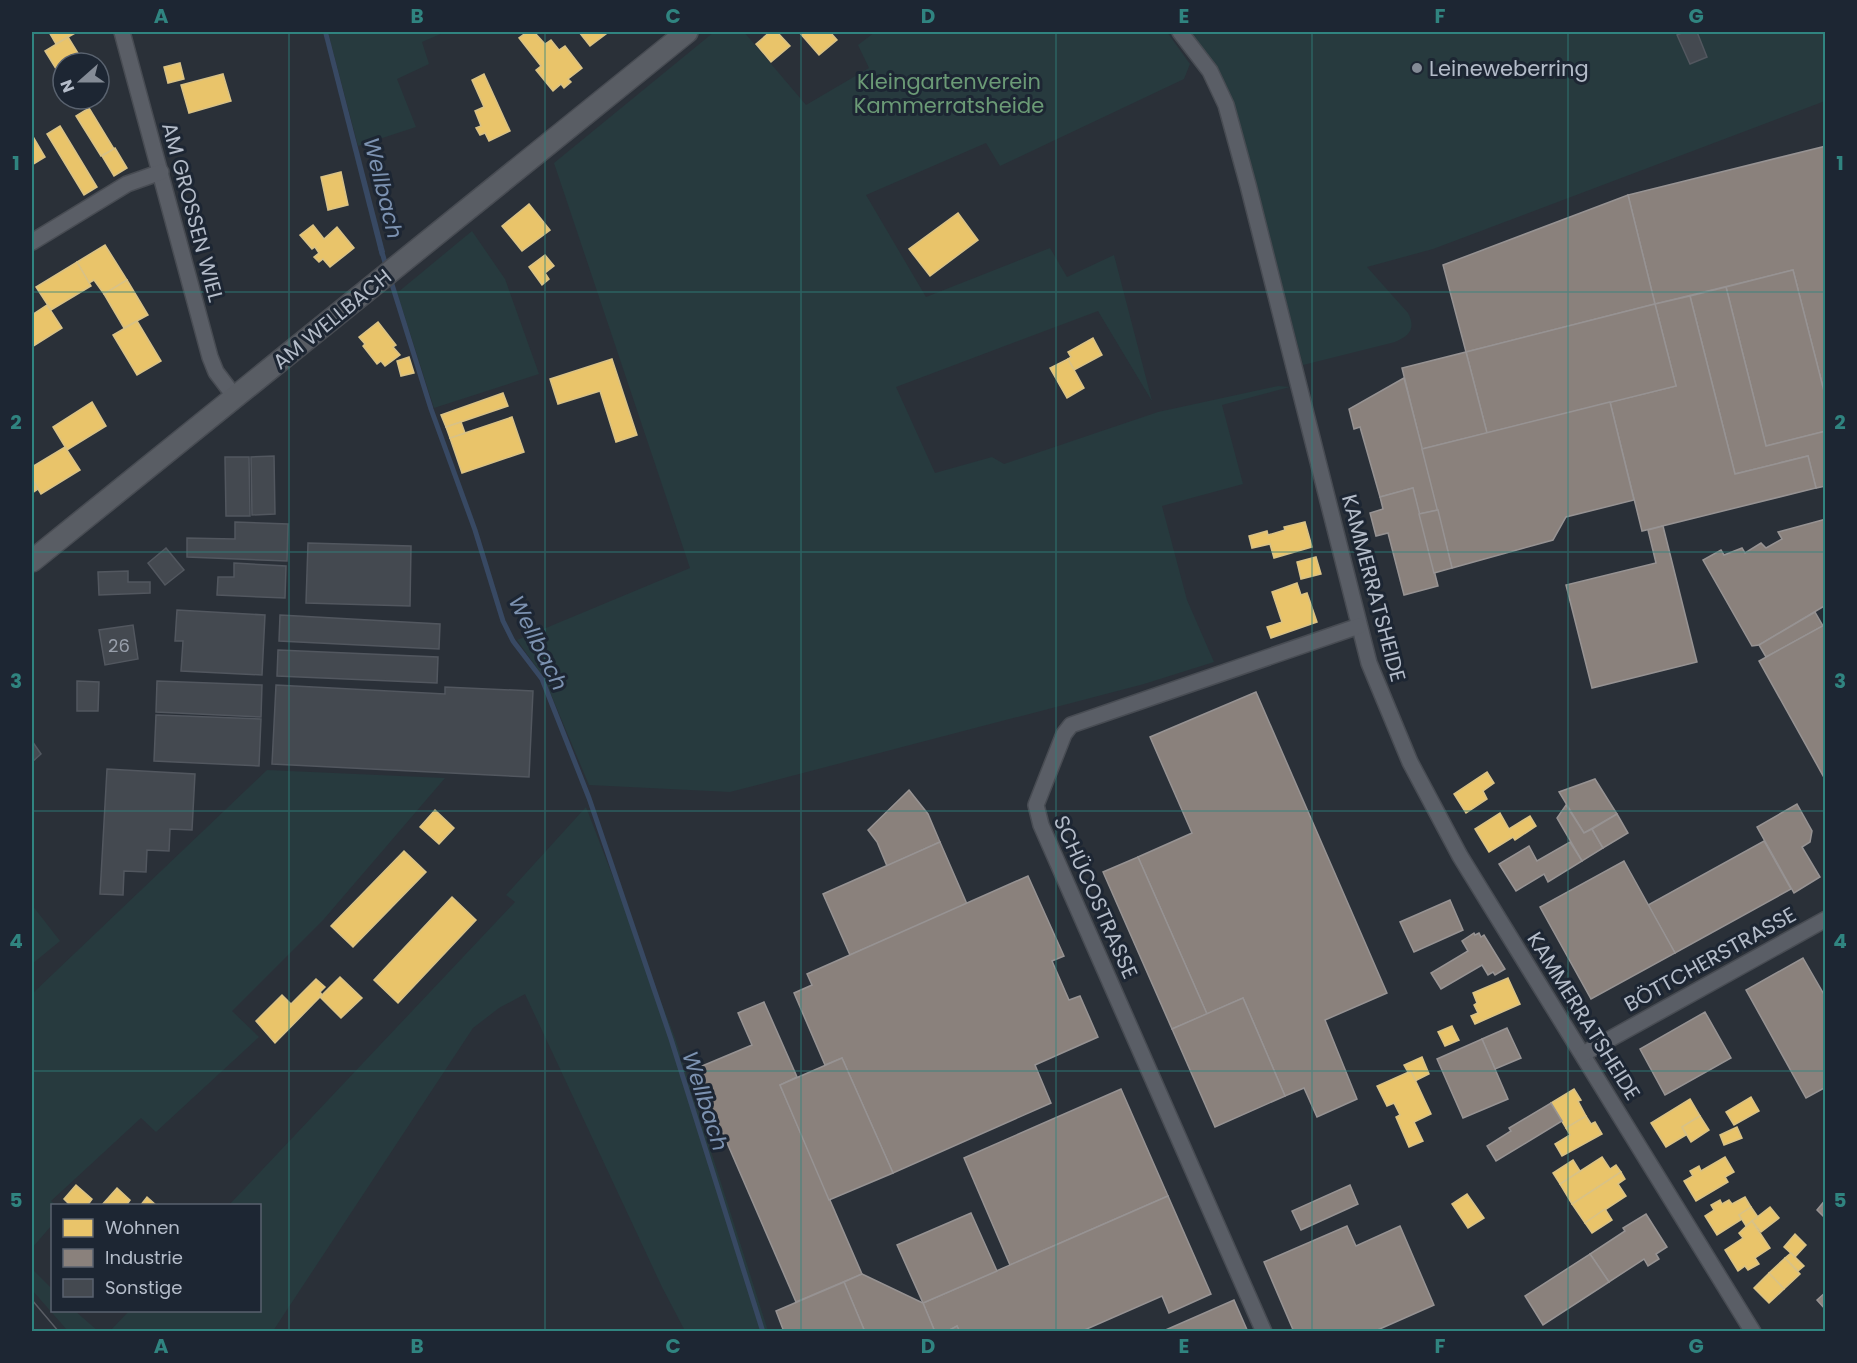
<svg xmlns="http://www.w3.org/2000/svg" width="1857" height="1363" viewBox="0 0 1857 1363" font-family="Poppins,sans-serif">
  <rect width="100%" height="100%" fill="#2a3038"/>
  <g fill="#273a3e">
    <polygon points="328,32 445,32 422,42 429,64 397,79 416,127 358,146"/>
    <polygon points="714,32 744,32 806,105 869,68 858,45 875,32 1167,32 1190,64 1184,79 1000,166 986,143 866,195 926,297 1050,248 1067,277 1114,255 1152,401 1098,311 896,387 935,473 992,457 1004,464 1158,412 1278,386 1290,387 1222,405 1243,484 1162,506 1187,600 1214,662 1144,684 730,792 589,785 544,678 517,640 690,568 554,163"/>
    <path d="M1189,32H1825V101L1433,249L1367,267L1408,313C1416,328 1410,336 1395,342L1303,365L1240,125L1213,64Z"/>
    <polygon points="472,231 505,279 539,374 434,408 397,293"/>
    <polygon points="267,770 445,778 324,919 232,1011 259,1037 156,1132 141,1118 51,1201 56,1205 52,1206 52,1225 32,1248 32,994"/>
    <polygon points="586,807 675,1038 768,1331 685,1331 662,1287 525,994 499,1008 473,1028 273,1331 110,1331 129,1311 260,1310 260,1206 229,1205 515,902 506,895"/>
    <polygon points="32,905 60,941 32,964"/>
    <polygon points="32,1269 52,1289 52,1310 75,1311 98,1331 68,1331 32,1290"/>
  </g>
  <polygon fill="#384963" points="323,32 328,32 385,252 380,256"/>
  <g fill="#e9c46a" stroke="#d9c286" stroke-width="1.5">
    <polygon points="49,32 77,32 56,44"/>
    <polygon points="527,32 534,32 545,44 551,40 559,50 565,46 582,68 568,79 571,82 564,88 561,84 553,91 536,70 541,66 519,38"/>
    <polygon points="579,32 604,32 606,34 590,46"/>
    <polygon points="770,32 777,32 790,46 771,62 756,44"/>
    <polygon points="799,32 830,32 837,40 819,55"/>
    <polygon points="68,37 84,63 63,63 63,80 45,51"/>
    <polygon points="180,63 184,79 168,83 164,67"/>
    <polygon points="223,74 231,101 189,113 181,85"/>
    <polygon points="484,74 510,131 489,141 485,133 480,135 476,128 481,126 475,111 484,107 472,80"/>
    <polygon points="89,108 114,149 101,156 76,116"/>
    <polygon points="60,126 97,187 84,195 47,134"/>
    <polygon points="32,135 45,157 32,165"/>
    <polygon points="115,148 127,168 114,176 102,156"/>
    <polygon points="341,172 348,205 328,210 321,177"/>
    <polygon points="529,204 550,230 522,251 502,226"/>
    <polygon points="958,213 978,240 930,276 909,249"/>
    <polygon points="313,225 324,239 337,227 354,248 330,267 323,259 319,262 314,257 319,253 315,247 312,249 300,235"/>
    <polygon points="105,245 127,280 104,294 94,280 89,283 77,262"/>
    <polygon points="545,255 554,266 545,273 549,279 542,285 529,267"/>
    <polygon points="77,262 91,286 51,310 36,287"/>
    <polygon points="127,280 148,315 124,328 104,294"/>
    <polygon points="47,305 62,328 32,347 32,315"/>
    <polygon points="137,321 161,361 137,375 113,335"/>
    <polygon points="378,322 396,345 393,347 400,355 385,366 381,361 377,364 363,346 365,344 359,337"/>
    <polygon points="1093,338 1102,355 1074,370 1068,359 1071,357 1068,352"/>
    <polygon points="409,357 414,373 401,376 397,361"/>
    <polygon points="612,359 637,435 616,442 600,391 558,404 550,379"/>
    <polygon points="1068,359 1084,388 1067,398 1050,368"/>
    <polygon points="503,393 508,406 446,427 441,415"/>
    <polygon points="92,402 106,426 67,450 53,427"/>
    <polygon points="512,417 524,452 462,473 450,438"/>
    <polygon points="461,422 465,433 450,438 446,427"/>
    <polygon points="65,447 80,470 41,494 32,479 32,467"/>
    <polygon points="32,479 38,489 32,493"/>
    <polygon points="1305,522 1312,547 1274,558 1270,544 1252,548 1249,536 1267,531 1268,535 1285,530 1284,527"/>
    <polygon points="1316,557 1321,574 1301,579 1297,562"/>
    <polygon points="1297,583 1301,595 1307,593 1317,622 1271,638 1267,627 1282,622 1272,592"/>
    <polygon points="1487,772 1494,783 1483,791 1487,799 1466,813 1454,794"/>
    <polygon points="435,810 454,828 439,844 420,827"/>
    <polygon points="1500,813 1509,829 1530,816 1536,826 1515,840 1513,837 1489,852 1475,829"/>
    <polygon points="404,851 426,872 353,947 331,926"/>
    <polygon points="452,897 476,920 398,1003 374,980"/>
    <polygon points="340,977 362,998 341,1018 320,997"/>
    <polygon points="1508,978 1520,1004 1475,1024 1471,1016 1478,1013 1474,1005 1477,1003 1473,993"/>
    <polygon points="316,979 325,987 320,992 322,995 275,1043 256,1021 282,995 291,1004"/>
    <polygon points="1452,1026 1459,1040 1445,1046 1438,1032"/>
    <polygon points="1422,1057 1429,1074 1415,1081 1411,1071 1408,1072 1404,1065"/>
    <polygon points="1411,1071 1431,1114 1414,1122 1423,1141 1409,1147 1396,1117 1400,1115 1394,1103 1387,1106 1377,1086"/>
    <polygon points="1574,1089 1581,1100 1578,1101 1586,1116 1566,1128 1551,1103"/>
    <polygon points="1751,1097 1759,1111 1734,1125 1726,1112"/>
    <polygon points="1690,1099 1700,1116 1682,1127 1686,1135 1666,1147 1651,1123"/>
    <polygon points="1586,1116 1591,1124 1595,1122 1602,1134 1562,1156 1555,1144 1570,1135 1566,1128"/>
    <polygon points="1700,1116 1709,1130 1691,1142 1682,1127"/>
    <polygon points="1737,1127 1742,1138 1724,1145 1720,1135"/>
    <polygon points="1602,1157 1610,1169 1616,1165 1621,1172 1572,1204 1560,1184"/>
    <polygon points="1725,1157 1734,1172 1725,1177 1728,1182 1696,1201 1684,1181 1693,1176 1690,1171 1699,1166 1701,1171"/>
    <polygon points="1573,1160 1580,1171 1560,1184 1553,1173"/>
    <polygon points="1621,1172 1625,1179 1618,1184 1626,1196 1585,1223 1572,1204"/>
    <polygon points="76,1185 92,1199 87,1206 71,1206 64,1199"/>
    <polygon points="117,1188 130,1200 126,1206 101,1206"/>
    <polygon points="1467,1194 1484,1218 1468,1228 1452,1204"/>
    <polygon points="147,1197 157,1206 140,1206"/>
    <polygon points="1745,1197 1751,1207 1739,1215 1742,1219 1717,1235 1705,1216 1714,1210 1711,1205 1720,1200 1722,1204 1729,1200 1732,1204"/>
    <polygon points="1751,1207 1758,1217 1746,1226 1739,1215"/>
    <polygon points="1770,1207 1779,1218 1761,1232 1752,1221"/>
    <polygon points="1605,1209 1612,1220 1592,1233 1585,1223"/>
    <polygon points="1752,1221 1770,1248 1755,1258 1759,1264 1748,1270 1745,1266 1738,1271 1725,1250 1743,1238 1739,1233"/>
    <polygon points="1795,1234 1806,1245 1795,1257 1784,1247"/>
    <polygon points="1791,1253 1804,1266 1798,1271 1785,1258"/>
    <polygon points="1785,1258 1800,1274 1784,1289 1769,1273"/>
    <polygon points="1769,1273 1784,1289 1769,1303 1754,1288"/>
  </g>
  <g fill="#8a817c" stroke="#979393" stroke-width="1.5">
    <polygon points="1826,146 1826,399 1793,270 1655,304 1628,195"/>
    <polygon points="1628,195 1655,304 1466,352 1443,265"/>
    <polygon points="1793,270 1826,399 1826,431 1766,446 1726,287"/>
    <polygon points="1726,287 1766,446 1826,431 1826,486 1816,488 1808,456 1735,474 1690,296"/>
    <polygon points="1690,296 1735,474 1808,456 1816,488 1642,531 1610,402 1676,386 1655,304"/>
    <polygon points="1655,304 1676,386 1487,433 1466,352"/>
    <polygon points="1466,352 1487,433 1422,449 1402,368"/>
    <polygon points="1404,378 1438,510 1419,514 1413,488 1380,497 1360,427 1354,429 1349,409"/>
    <polygon points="1610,402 1634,500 1566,517 1553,540 1452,568 1422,449"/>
    <polygon points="1413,488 1438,586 1404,595 1388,533 1376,536 1370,513 1383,509 1380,497"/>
    <polygon points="1438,510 1452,568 1434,573 1419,514"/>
    <polygon points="1826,519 1826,605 1759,645 1752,646 1703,560 1721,550 1724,555 1742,548 1745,553 1761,543 1766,548 1782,539 1778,532"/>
    <polygon points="1663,526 1697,662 1592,688 1566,585 1656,563 1648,530"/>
    <polygon points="1815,612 1823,626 1766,657 1759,645"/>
    <polygon points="1826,624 1826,781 1759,661"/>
    <polygon points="1256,692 1387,993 1325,1020 1357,1099 1317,1117 1304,1088 1285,1096 1243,998 1207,1014 1138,857 1192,833 1150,737"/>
    <polygon points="1595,779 1617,814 1584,833 1559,792"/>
    <polygon points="909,790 928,814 940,842 887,866 877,842 868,830"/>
    <polygon points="1797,804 1812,831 1810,842 1802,847 1820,877 1794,893 1757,827"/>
    <polygon points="1566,805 1584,833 1592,829 1603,848 1582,861 1557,818"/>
    <polygon points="1617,814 1628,833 1603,848 1592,829"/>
    <polygon points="1764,841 1791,889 1675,953 1648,905"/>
    <polygon points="940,842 967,904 850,955 823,894"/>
    <polygon points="1570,842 1582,861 1548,882 1544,874 1516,891 1499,864 1529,846 1537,861"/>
    <polygon points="1138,857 1207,1014 1172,1029 1103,872"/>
    <polygon points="1624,861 1675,953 1591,999 1540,907"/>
    <polygon points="1028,876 1064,956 1052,961 1069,1000 1080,996 1098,1037 1035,1065 1051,1103 893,1173 842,1058 825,1065 794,993 812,985 807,974"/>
    <polygon points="1450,900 1463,930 1414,952 1400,922"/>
    <polygon points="1474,933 1475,935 1479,933 1481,937 1484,935 1505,969 1495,975 1493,972 1488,975 1482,965 1441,989 1431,973 1468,951 1462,941"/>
    <polygon points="1803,958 1826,998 1826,1087 1806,1098 1746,990"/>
    <polygon points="1243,998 1285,1096 1215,1127 1172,1029"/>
    <polygon points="764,1002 797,1077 780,1085 862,1274 796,1302 695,1069 752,1045 738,1013"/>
    <polygon points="1705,1012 1731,1058 1665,1095 1640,1049"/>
    <polygon points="1507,1028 1521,1058 1495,1069 1482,1039"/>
    <polygon points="1482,1039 1508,1099 1463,1118 1437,1059"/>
    <polygon points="842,1058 893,1173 829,1200 780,1085"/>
    <polygon points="1121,1089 1168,1196 1010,1265 964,1158"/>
    <polygon points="1551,1103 1562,1121 1496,1161 1487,1146 1511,1131 1509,1128"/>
    <polygon points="1350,1185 1358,1204 1301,1230 1292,1211"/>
    <polygon points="1168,1196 1211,1294 1169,1313 1162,1296 1080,1332 960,1332 957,1326 946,1332 935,1332 923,1303"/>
    <polygon points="1826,1199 1826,1219 1817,1210"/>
    <polygon points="971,1213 997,1271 923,1303 897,1245"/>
    <polygon points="1646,1214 1667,1247 1656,1254 1659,1259 1648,1266 1644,1259 1609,1282 1590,1254 1625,1231 1623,1228"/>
    <polygon points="1347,1226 1356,1246 1400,1226 1434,1305 1373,1332 1294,1332 1264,1262"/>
    <polygon points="1590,1254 1609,1282 1543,1325 1525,1296"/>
    <polygon points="862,1274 923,1303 935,1332 865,1332 844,1282"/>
    <polygon points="844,1282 865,1332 784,1332 776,1311"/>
    <polygon points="1826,1292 1826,1310 1817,1300"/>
    <polygon points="1234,1300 1248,1332 1161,1332"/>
    <polygon points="957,1326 960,1332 946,1332"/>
  </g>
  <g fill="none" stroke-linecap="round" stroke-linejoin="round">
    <g stroke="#384963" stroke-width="5">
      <polyline points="381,249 387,269"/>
      <polyline points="390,278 431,409 475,530 503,621 513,641 542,679 589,798 671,1039 763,1332"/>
    </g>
  </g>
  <g fill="#444950" stroke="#52575f" stroke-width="1.5">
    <polygon points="1684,32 1697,32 1707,57 1690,64 1677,35"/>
    <polygon points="274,456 275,514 252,515 251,457"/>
    <polygon points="225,457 249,457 250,516 226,516"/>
    <polygon points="235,522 288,524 287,561 187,557 187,538 235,539"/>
    <polygon points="308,543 411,546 410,606 306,603"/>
    <polygon points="166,548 184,570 165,585 148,563"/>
    <polygon points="234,563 286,566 285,598 217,595 218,577 234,577"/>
    <polygon points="128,571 128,582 150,582 150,593 99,595 98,572"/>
    <polygon points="177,610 265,615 262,675 181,671 183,641 175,641"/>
    <polygon points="280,615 440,624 439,649 279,641"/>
    <polygon points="133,625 138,659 105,665 99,630"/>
    <polygon points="278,650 438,657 437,683 277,676"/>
    <polygon points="77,681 99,682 98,711 77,711"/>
    <polygon points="157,681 262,685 261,717 156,712"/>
    <polygon points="276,685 445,694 445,687 533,691 529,777 272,764"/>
    <polygon points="156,715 261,719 259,766 154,761"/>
    <polygon points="32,741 41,754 32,762"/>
    <polygon points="107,769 195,774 192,830 170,829 169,851 147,850 146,872 124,871 123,895 100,894"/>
  </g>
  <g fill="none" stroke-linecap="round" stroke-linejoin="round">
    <defs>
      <g id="street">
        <polyline points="122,32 210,357 216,372 235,397"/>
        <polyline points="1180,32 1210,71 1226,105 1248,185 1369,663 1410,762 1460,856 1753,1332"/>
        <polyline points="32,242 127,184 161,172"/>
        <polyline points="1583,1054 1826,919"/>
        <polyline points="1264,1332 1041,825 1036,805 1064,734 1071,725 1359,626"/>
      </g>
      <polyline id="secondary" points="32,561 687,32"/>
    </defs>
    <use href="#street" stroke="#484c53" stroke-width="18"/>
    <use href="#secondary" stroke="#484c53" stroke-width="24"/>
    <use href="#street" stroke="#5a5e66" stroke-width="15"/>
    <use href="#secondary" stroke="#595d64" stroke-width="21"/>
    <polyline stroke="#595d64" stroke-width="1.5" points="32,1300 59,1332"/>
  </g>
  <path fill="none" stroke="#308480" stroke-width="1.5" stroke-opacity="0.55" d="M289,32V1332M545,32V1332M801,32V1332M1056,32V1332M1312,32V1332M1568,32V1332M32,292H1826M32,552H1826M32,811H1826M32,1071H1826"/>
  <circle fill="#848b96" stroke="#1d2633" stroke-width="2" cx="1417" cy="68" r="6"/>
  <g text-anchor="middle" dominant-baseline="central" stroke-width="6" stroke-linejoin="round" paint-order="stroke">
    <g font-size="18" fill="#989fab">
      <text x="119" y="645">26</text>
    </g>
    <g font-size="21" fill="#b4bcc9" stroke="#1d2633" text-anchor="start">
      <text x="1429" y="68">Leineweberring</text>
    </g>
    <g font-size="21" fill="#6b9a76" stroke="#1d2633">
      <text x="949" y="81">Kleingartenverein<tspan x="949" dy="24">Kammerratsheide</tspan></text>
    </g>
    <g font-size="21" fill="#b4bcc9" stroke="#1d2633">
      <text transform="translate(193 212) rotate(75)">AM GROSSEN WIEL</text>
      <text transform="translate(332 319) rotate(-39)">AM WELLBACH</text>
      <text transform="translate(1374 588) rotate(75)">KAMMERRATSHEIDE</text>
      <text transform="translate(1096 897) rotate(66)">SCHÜCOSTRASSE</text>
      <text transform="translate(1710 959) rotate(-29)">BÖTTCHERSTRASSE</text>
      <text transform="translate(1584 1016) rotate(58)">KAMMERRATSHEIDE</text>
    </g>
    <g font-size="22" font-style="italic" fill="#7c92b1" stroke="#1d2633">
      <text transform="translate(383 188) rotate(76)">Wellbach</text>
      <text transform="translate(538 643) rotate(63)">Wellbach</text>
      <text transform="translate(705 1101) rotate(72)">Wellbach</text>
    </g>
  </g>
  <rect width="1857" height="1363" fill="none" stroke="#1d2633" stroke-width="66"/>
  <rect x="51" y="1204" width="210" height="108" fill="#1d2633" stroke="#59626f" stroke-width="1.5"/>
  <rect x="63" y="1219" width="30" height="18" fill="#e9c46a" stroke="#59626f" stroke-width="1.5"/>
  <text x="105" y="1234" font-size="18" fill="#b4bcc9">Wohnen</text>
  <rect x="63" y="1249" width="30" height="18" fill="#8a817c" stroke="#59626f" stroke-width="1.5"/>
  <text x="105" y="1264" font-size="18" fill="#b4bcc9">Industrie</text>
  <rect x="63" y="1279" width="30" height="18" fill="#444950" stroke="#59626f" stroke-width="1.5"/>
  <text x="105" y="1294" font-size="18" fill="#b4bcc9">Sonstige</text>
  <g transform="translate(81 81) rotate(249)"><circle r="28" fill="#1d2633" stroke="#59626f" stroke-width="1.5"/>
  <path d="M0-4.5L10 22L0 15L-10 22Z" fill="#848b96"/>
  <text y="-9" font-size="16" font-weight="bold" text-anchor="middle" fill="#b4bcc9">N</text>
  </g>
  <rect x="33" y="33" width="1791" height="1297" fill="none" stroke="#308480" stroke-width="2"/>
  <g font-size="20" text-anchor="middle" font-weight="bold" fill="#308480">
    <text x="161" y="23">A</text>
    <text x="417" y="23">B</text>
    <text x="673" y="23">C</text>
    <text x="928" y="23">D</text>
    <text x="1184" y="23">E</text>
    <text x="1440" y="23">F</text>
    <text x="1696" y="23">G</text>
    <text x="16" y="170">1</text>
    <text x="1840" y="170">1</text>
    <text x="16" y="429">2</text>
    <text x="1840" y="429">2</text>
    <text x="16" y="688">3</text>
    <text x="1840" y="688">3</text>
    <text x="16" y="948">4</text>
    <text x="1840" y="948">4</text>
    <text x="16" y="1207">5</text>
    <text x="1840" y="1207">5</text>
    <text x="161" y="1353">A</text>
    <text x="417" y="1353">B</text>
    <text x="673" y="1353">C</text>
    <text x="928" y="1353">D</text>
    <text x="1184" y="1353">E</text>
    <text x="1440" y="1353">F</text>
    <text x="1696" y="1353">G</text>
  </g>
</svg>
